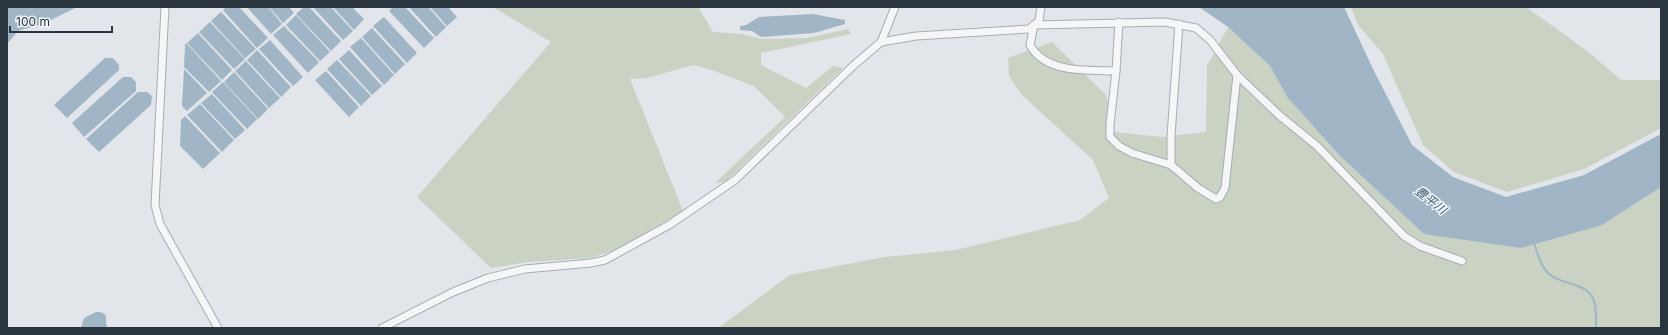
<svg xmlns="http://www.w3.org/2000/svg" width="1668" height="335" viewBox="0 0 1668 335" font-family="Inter,'Noto Sans JP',sans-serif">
  <rect width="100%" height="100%" fill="#e2e5e9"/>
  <g fill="#c9d2c3">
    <polygon points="493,7 698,7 713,32 742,34 762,39 807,38 848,29 851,34 761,53 761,65 806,88 833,66 843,68 725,182 715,183 785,117 754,86 712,70 693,65 647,78 630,79 683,211 616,250 590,258 528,262 491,268 417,197 551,42"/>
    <polygon points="1351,7 1526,7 1586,50 1621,80 1661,80 1661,128 1584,169 1507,192 1454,172 1423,145 1383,54 1358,25"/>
    <polygon points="1228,27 1270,66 1287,97 1339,155 1424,234 1602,225 1661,187 1661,328 718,328 790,275 885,257 956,250 1080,220 1109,198 1093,160 1022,95 1009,76 1008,58 1052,42 1106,95 1115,132 1162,137 1206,132 1207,66"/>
  </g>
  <g fill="#a0b6c6">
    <polygon points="7,7 77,7 45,23 18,31 7,44"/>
    <polygon points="226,7 239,7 268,38 257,48 223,10"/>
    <polygon points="247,7 268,7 282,24 271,34"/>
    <polygon points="269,7 289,7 294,13 283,23"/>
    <polygon points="304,7 309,7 341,41 331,51 296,14"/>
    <polygon points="313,7 331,7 353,31 343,40"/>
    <polygon points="333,7 352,7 364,19 354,30"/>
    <polygon points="393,7 405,7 434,38 424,48 389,11"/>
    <polygon points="409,7 428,7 446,27 436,37"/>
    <polygon points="430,7 448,7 457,17 447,26"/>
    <polygon points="1199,7 1344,7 1374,71 1412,145 1453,177 1506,197 1584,175 1661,134 1661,187 1602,225 1521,248 1424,234 1339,155 1287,97 1270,66 1228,27"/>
    <polygon points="221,12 256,49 245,58 211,21"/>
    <polygon points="813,14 845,20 845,24 814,33 761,37 752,31 740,30 740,26 746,25 759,17"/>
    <polygon points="296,15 330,52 320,61 286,25"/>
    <polygon points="384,17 417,53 407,63 373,26"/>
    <polygon points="210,22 245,59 234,69 199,32"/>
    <polygon points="284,26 319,62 308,73 273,35"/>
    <polygon points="372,28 405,64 395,74 362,37"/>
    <polygon points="198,33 232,70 222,80 187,43"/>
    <polygon points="361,38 394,75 384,85 350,47"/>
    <polygon points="270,40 303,77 293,86 259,49"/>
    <polygon points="186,43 221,81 209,92 184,67 185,45"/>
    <polygon points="257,50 291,87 281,97 247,60"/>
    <polygon points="349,50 382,86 372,95 339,59"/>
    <polygon points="105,58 113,58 119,65 119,70 67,118 54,105"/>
    <polygon points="337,60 371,96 361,106 327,69"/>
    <polygon points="246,61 280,98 269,108 235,71"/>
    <polygon points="184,69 207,93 187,111 182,106"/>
    <polygon points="326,71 359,107 349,117 315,80"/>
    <polygon points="234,72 268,109 258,119 224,82"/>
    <polygon points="123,77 131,77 136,82 136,91 84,137 72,123"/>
    <polygon points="223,82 257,119 247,129 212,92"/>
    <polygon points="138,92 147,92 152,96 151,105 99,152 86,139"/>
    <polygon points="212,94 245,130 235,139 201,103"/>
    <polygon points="200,104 234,140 222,152 187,115"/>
    <polygon points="185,116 220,153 203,169 180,146 181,120"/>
    <path d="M96,312C111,312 104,320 107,327L81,328L84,318Z"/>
  </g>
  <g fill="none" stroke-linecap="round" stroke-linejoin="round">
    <path stroke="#a0b6c6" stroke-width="2" d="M1534,243C1538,255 1541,269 1552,276C1558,280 1566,282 1572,284C1598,291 1596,305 1596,328"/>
    <defs>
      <g id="minor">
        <polyline points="165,7 155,205 160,224 218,328"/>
        <polyline points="1119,22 1116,71 1110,124 1110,137 1119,146 1132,153 1171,165 1198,188 1216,199 1220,197 1225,188 1237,75"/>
        <polyline points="881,42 916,36 1029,29 1039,21 1041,7"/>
        <path d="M1116,71C1088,70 1046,74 1030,45L1034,25L1165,22L1196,28L1210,40L1237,75L1279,115L1317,146L1404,236L1420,246L1462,261"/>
        <polyline points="1171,165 1171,136 1179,24"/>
        <polyline points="382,328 453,292 488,278 525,269 591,263 605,260 669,225 735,180 854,65 881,42 895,7"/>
      </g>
    </defs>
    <use href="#minor" stroke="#a7adb3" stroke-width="9"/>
    <use href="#minor" stroke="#f4f6f8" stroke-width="7"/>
  </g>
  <g text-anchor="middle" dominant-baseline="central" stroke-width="3" stroke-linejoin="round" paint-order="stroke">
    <g font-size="12" font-style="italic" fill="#385770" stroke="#f1f4f7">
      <text transform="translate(1431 200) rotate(38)">豊平川</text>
    </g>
  </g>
  <rect width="1668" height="335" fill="none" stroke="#2b3540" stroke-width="16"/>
  <path d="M10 26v6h102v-6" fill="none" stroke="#2b3540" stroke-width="2"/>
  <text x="16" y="26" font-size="12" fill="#2b3540" stroke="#f1f4f7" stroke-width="3" paint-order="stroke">100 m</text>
</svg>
